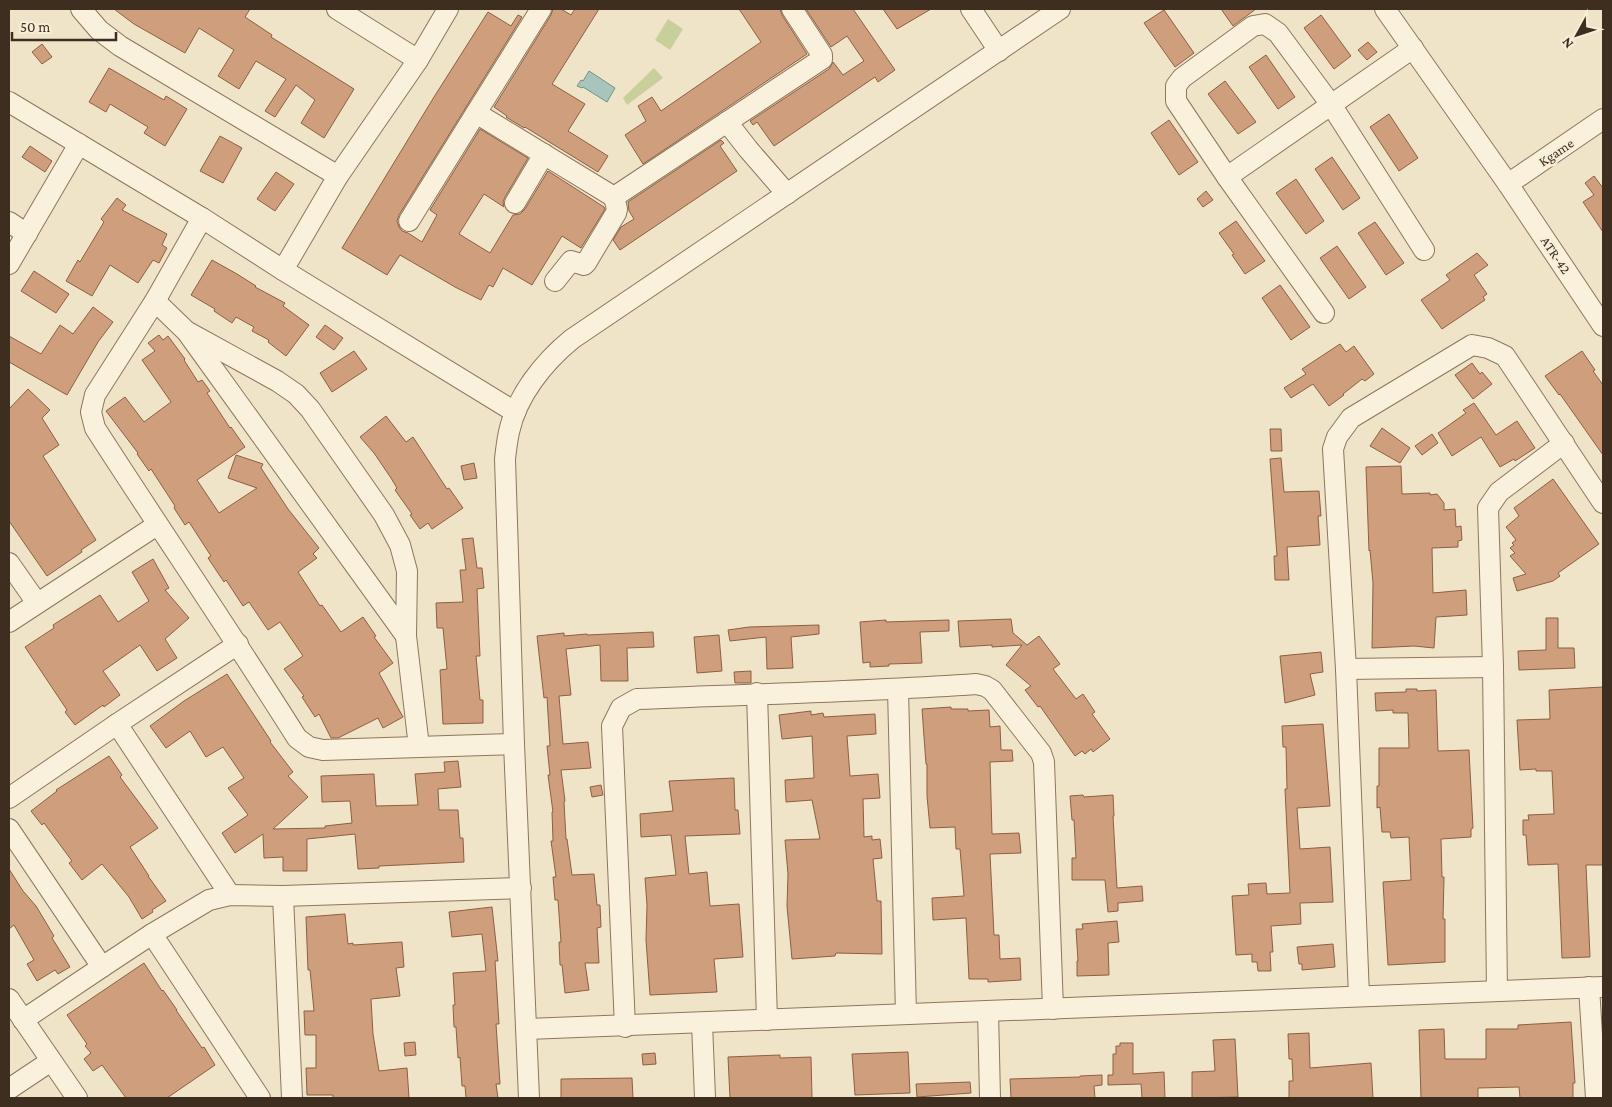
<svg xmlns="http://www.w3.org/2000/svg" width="1612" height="1107" viewBox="0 0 1612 1107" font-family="'Crimson Pro',serif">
  <rect width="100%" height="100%" fill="#f0e4c8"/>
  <g fill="#c9cf9b">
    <polygon points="668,19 683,29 670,50 655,40"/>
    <polygon points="654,68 663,78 627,105 623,98"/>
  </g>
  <polygon fill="#a9c4bc" stroke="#6f938a" points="589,71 615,88 607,102 583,87 582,88 577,86 581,80 583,81"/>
  <g fill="#cf9f7d" stroke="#8d5f41">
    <polygon points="114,9 250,9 245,17 272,35 271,37 354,89 324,138 301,123 315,100 296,85 275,117 265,111 286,79 256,61 239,89 218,76 234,50 199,28 185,53 134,24"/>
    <polygon points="553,9 561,9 571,15 575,9 599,9 552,84 585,104 568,131 608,156 598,172 525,127 524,128 506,117 507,116 494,107 551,15"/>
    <polygon points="739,9 780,9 782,15 807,54 643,164 625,135 646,121 638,106 652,97 661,111 761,42"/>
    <polygon points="806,9 853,9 895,70 878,82 875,77 774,146 757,122 753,125 750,121 829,69 833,62 843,75 864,61 847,36 831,47"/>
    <polygon points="883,9 931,9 897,29"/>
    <polygon points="1221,9 1256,9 1233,26"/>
    <polygon points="1164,10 1194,53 1175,67 1144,23"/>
    <polygon points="488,12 511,26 518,15 522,17 399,215 397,221 399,227 402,231 408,233 422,242 437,215 430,210 480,129 528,158 505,197 503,202 504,207 484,194 459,234 490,253 513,215 520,214 525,209 548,171 604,207 605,209 581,248 562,236 532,285 503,268 493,287 489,285 481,300 455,287 400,255 387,275 342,248 434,97"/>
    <polygon points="1321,15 1351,56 1334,69 1304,28"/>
    <polygon points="1368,42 1377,52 1367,60 1358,50"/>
    <polygon points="42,44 52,57 42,64 32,52"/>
    <polygon points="1266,55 1295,97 1278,109 1249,67"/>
    <polygon points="109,68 164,100 166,96 187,109 165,146 144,133 148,127 110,104 106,112 89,102"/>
    <polygon points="1225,81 1256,122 1238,134 1208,94"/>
    <polygon points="1389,114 1418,158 1399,171 1370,127"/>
    <polygon points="1169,120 1198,162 1179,175 1151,133"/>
    <polygon points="220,136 242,148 223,183 200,171"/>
    <polygon points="721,140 724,143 720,146 737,171 620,250 613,240 621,227 634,219 629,211 628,202"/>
    <polygon points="30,146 52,161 45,172 22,157"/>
    <polygon points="1332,157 1360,198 1343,210 1315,169"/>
    <polygon points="276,172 294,184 275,211 257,199"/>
    <polygon points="1594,176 1603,188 1603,232 1583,202 1594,195 1585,183"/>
    <polygon points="1296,179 1324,221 1306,234 1276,193"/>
    <polygon points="1206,191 1213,200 1203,207 1197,199"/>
    <polygon points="117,198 126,205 122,210 167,234 162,245 167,248 159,263 153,260 138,283 110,265 92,296 66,281 78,260 80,262 104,222 101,219"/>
    <polygon points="1236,221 1265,261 1245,274 1232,255 1234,254 1219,233"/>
    <polygon points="1375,222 1404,263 1386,275 1358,233"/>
    <polygon points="1337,246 1366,287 1349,299 1320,258"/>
    <polygon points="1477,253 1488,265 1474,275 1487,294 1483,297 1485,300 1442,329 1421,300 1450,280 1446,275"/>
    <polygon points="212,260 237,274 256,286 255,287 285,303 283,306 309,325 286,356 268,342 269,340 252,331 254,327 236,317 232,323 214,311 215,309 191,295"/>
    <polygon points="34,271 69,294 56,313 21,291"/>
    <polygon points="1280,285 1310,327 1291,340 1262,298"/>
    <polygon points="93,307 113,322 98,342 67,395 9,362 9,336 41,354 60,325 73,334"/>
    <polygon points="325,325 343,338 334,350 316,337"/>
    <polygon points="159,335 163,340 168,336 185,359 184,360 198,382 202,380 210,391 207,393 230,428 231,427 245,447 197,480 219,513 257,488 228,478 236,455 263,464 261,468 288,509 319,548 313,554 317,558 298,572 320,606 322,605 341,632 363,617 376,636 374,637 393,663 379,673 403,717 383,728 378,718 338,738 331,738 319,714 315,717 302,697 304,696 284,669 303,656 280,622 268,630 249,602 243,606 226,580 224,582 208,558 211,556 189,522 185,525 174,508 175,506 151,469 149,471 137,454 138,453 106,411 125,397 144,422 171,402 142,360 155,351 148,343"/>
    <polygon points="1340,344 1346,352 1354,346 1374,374 1365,381 1362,379 1343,394 1344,395 1329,406 1313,384 1291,398 1284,388 1306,374 1302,369"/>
    <polygon points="354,351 367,369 332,392 320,373"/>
    <polygon points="1582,351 1595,370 1593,371 1603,385 1603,455 1560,394 1559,395 1545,376"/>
    <polygon points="1472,363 1480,374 1482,372 1492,384 1473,399 1455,375"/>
    <polygon points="28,389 50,410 42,418 59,445 43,456 96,540 81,550 82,552 47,576 9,521 9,409"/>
    <polygon points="1474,403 1496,435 1517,421 1535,448 1515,461 1514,459 1500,467 1481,437 1452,456 1438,433 1466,413 1463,410"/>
    <polygon points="386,416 406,442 413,437 447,489 449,488 463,508 432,529 428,523 420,529 410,515 412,514 395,490 397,488 391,478 374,453 360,437"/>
    <polygon points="1382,428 1410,448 1400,463 1370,446"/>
    <polygon points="1270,429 1281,429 1282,451 1271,451"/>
    <polygon points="1432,434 1438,443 1422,455 1415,446"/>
    <polygon points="1281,458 1284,492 1319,491 1321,516 1318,516 1320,545 1287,547 1289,580 1275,580 1274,556 1277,556 1270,459"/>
    <polygon points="474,463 477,478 464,480 461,466"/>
    <polygon points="1401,466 1402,494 1430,493 1430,495 1437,494 1444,503 1444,510 1455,509 1456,527 1461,526 1462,540 1458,541 1458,547 1432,548 1433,593 1466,590 1467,615 1436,617 1434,648 1414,646 1372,648 1373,583 1370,550 1369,551 1366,467"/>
    <polygon points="1553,479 1599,544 1558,573 1560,576 1553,581 1517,591 1513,578 1526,574 1510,556 1515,553 1510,548 1514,545 1512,543 1516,540 1506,527 1519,516 1514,508"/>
    <polygon points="473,538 477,568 482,568 484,588 477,589 480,656 476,656 480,700 483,700 483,723 443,724 440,670 447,669 443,628 437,628 436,603 463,602 460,570 466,570 462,539"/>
    <polygon points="153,559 169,588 165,590 189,618 165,639 177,658 157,671 140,645 103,671 120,695 104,707 103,705 75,725 65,712 67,710 25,647 54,628 53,625 100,595 118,622 149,601 132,572"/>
    <polygon points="1546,618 1558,618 1558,648 1574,648 1575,668 1519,670 1518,651 1546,650"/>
    <polygon points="1011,619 1013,633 1027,645 1039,636 1060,664 1053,669 1076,699 1083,694 1095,712 1092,714 1110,739 1093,752 1091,749 1085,754 1082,751 1075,756 1040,706 1038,707 1025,690 1031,686 1006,665 1022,645 992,647 992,645 960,647 958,621"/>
    <polygon points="886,620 886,622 949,620 949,631 920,632 922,663 889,664 889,666 870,667 870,662 863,663 860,622"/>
    <polygon points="819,625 819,634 791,637 793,668 767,669 766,637 730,641 728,630 749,627"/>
    <polygon points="653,632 654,647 627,648 628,681 601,681 600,645 566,649 571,695 559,696 563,744 588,742 591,768 561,770 565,801 564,802 566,839 567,839 572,875 594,874 597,905 600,905 601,927 597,928 599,963 585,963 589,990 565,993 562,965 560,965 559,942 561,942 558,900 555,900 553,877 556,877 551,841 553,841 552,812 553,812 548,775 550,775 547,746 550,746 547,697 544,698 537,636 564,633 564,636 587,634 587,635"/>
    <polygon points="719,635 722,671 697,673 694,637"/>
    <polygon points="1321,652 1323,672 1310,674 1315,695 1285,703 1280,656"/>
    <polygon points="751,671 751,683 735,683 734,672"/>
    <polygon points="227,674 271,741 270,742 293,772 288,776 308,797 273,829 325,828 325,826 352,823 350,801 322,802 321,776 374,774 376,806 418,805 415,774 445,772 444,762 458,761 461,787 438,789 439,810 458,810 460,838 463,838 464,862 379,866 379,868 358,869 355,834 307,839 307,871 283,871 283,857 264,858 263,834 235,853 222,833 248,815 228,788 244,778 223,747 206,757 190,731 166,748 150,726 184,701"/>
    <polygon points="1603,687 1603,865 1586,865 1590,957 1562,958 1558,864 1528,865 1526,835 1523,835 1523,820 1529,820 1528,815 1554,814 1552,771 1536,771 1536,769 1520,770 1517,720 1550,719 1549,690"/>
    <polygon points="1406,689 1417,689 1417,691 1436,690 1438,751 1469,750 1473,828 1471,829 1471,837 1441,839 1442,877 1444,877 1443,919 1445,919 1445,962 1388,965 1383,882 1411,880 1409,837 1391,838 1390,832 1382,832 1380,807 1377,808 1377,786 1379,786 1379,748 1409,748 1408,713 1393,713 1393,710 1376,711 1375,693 1406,692"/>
    <polygon points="951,707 951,709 968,709 968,711 989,710 990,727 1000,726 1001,750 1012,750 1013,761 990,762 992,834 1019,833 1021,853 990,854 994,935 999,935 1000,959 1020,958 1021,980 988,982 988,979 969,979 966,918 933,920 932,898 964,896 960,849 956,849 955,827 930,828 927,796 927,764 926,764 922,709"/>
    <polygon points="811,711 811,715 823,713 824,717 875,714 876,734 847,736 850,776 878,774 880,798 863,799 864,837 872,836 872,840 880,839 882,858 873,859 877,901 881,901 882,954 836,953 835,956 792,959 787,906 788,874 785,840 820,839 812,800 786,802 785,780 814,778 812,736 782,739 779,715"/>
    <polygon points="1323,724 1330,806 1297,808 1300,849 1330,847 1333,902 1300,903 1301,924 1271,926 1273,952 1270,952 1271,971 1258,971 1257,962 1252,962 1252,954 1236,955 1232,896 1249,895 1248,884 1266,883 1267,894 1290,893 1285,789 1287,789 1286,747 1283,747 1282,726"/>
    <polygon points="109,756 122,775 120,777 158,828 130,847 149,876 148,876 166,901 152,910 153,912 142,919 129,897 102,864 82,880 69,863 72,861 44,823 42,825 31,811 57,791 56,790"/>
    <polygon points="734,778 735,810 738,810 740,834 685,836 689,874 707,872 710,906 739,904 743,957 714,959 717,992 650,995 646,940 647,905 645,878 676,875 671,835 641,837 640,814 673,811 669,781"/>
    <polygon points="601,785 603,795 592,797 590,787"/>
    <polygon points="1083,795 1084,797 1113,795 1114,816 1113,816 1117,888 1142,886 1143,901 1118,903 1118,911 1108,912 1105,880 1072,880 1072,858 1076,858 1074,820 1072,820 1070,796"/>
    <polygon points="9,869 23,891 36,906 54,936 52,938 70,967 58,974 55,970 37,981 27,964 34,960 14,925 9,929"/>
    <polygon points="492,907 498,961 495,961 499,1024 496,1024 500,1084 496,1084 498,1098 466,1098 465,1086 462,1086 460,1057 458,1058 456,1027 454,1027 453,1005 455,1005 453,973 486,971 482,934 452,937 449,912"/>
    <polygon points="345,914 348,944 353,943 353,945 402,942 404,967 396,968 400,996 371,999 373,1034 379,1071 407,1068 409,1098 333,1098 333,1095 307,1095 306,1068 316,1068 316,1035 305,1035 304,1011 314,1011 310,970 308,970 306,917"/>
    <polygon points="1117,921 1119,942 1108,943 1109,975 1077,976 1077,961 1078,961 1076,929 1083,929 1082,924"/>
    <polygon points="1333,944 1335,967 1302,970 1302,964 1299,964 1297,947"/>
    <polygon points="144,963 162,991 163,990 177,1010 176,1010 202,1048 204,1047 215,1065 167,1098 126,1098 102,1065 93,1071 84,1059 91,1053 85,1046 87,1044 67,1015"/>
    <polygon points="1571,1022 1575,1083 1573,1083 1573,1098 1520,1098 1519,1087 1478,1088 1478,1098 1421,1098 1419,1030 1444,1029 1445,1059 1486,1059 1486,1029 1518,1029 1518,1025"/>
    <polygon points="1309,1033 1310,1068 1371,1063 1373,1098 1289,1098 1289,1081 1293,1081 1292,1059 1289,1059 1288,1034"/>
    <polygon points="1235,1039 1238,1097 1192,1098 1192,1072 1215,1071 1213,1040"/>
    <polygon points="415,1042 416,1055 405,1056 404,1043"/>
    <polygon points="1120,1043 1133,1043 1133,1074 1164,1072 1165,1098 1142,1098 1141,1084 1108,1085 1108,1075 1113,1075 1113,1054 1116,1054 1116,1046 1120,1046"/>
    <polygon points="908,1052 910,1093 855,1095 852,1054"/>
    <polygon points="655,1053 656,1064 643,1065 642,1054"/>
    <polygon points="780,1055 780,1058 811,1057 812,1098 730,1098 728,1057"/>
    <polygon points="1102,1075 1102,1085 1094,1086 1095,1098 1011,1098 1010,1079 1080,1077 1080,1076"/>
    <polygon points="632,1078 633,1098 561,1098 561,1079"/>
    <polygon points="970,1082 971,1093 917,1097 916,1084"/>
  </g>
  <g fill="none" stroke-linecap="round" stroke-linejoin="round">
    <defs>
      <g id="minor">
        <polyline points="81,9 99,30 120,46 338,176"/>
        <polyline points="337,9 418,60"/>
        <polyline points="541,9 476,113 614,197 822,59 822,55 792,9"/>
        <polyline points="971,9 999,51"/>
        <polyline points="1385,9 1508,184 1603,326"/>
        <polyline points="9,102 202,218 283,270 515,412"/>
        <polyline points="727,122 748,149 787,194"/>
        <polyline points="1227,177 1413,48"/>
        <polyline points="1508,184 1603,119"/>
        <polyline points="515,203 544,154"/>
        <path d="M202,218L155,301L95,395L91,412L95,428C162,532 231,633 297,738L309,747L323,750L514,744"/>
        <polyline points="409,221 476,113"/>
        <polyline points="9,222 27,234"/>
        <polyline points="9,264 79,144"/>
        <polyline points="283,270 338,176 418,60 448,9"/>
        <polyline points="555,281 571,261 584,265 586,263 616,213 617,209 614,197"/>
        <polyline points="155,301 186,331 277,381 296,394 310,409 384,515 400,545 407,571 406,636 419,747"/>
        <polyline points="1324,313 1227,177 1176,101 1176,86 1182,78 1253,26 1265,24 1278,33 1332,106 1424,250"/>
        <polyline points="189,335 406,636"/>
        <polyline points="9,563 37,603"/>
        <polyline points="9,622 157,525"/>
        <polyline points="1346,669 1493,667"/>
        <polyline points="898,689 906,1014"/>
        <polyline points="757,693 767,1020"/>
        <polyline points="117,724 230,895"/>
        <polyline points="9,798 117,724 238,644"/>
        <polyline points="9,829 102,967 23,1020"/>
        <polyline points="283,896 292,1098"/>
        <polyline points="152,934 260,1098"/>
        <polyline points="102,967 152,934 209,900 230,895 283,896 521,888"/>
        <polyline points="1589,987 1596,1098"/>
        <polyline points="1497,991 1493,667 1488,508 1499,492 1564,443"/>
        <polyline points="1359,996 1346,669 1333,449 1337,437 1351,418 1472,345 1488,348 1505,356 1603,503"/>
        <polyline points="9,999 77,1098"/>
        <polyline points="988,1011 990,1098"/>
        <polyline points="702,1023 705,1098"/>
        <path d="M625,1027L612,726L621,708L637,699C750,694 863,692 976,684L985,686L992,690L1041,753L1044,762L1053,1009"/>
        <polyline points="527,1029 1603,987"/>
        <polyline points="9,1089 51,1061"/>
        <path d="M529,1098L514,744L505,459C506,450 507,441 509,432C517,395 544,362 572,339L1060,9"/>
      </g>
    </defs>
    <use href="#minor" stroke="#8d765c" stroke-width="22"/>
    <use href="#minor" stroke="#faf1dc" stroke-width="20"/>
  </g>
  <g text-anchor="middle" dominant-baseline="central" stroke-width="5" stroke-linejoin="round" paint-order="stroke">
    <g font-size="14" fill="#3d2e20" stroke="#f7eed8">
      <text transform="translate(1556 152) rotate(-34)">Kgame</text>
      <text transform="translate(1556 255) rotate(56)">ATR-42</text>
    </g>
  </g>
  <rect width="1612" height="1107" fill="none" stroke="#3d2e20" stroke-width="20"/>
  <g transform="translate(1577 35) rotate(230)" stroke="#f7eed8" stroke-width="4" paint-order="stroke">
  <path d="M0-4L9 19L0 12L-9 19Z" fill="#3d2e20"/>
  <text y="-8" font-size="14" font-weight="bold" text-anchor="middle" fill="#3d2e20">N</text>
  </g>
  <path d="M12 32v8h104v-8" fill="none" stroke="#3d2e20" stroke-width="2.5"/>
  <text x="20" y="32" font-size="15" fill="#3d2e20" stroke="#f7eed8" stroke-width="4" paint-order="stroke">50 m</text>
</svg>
